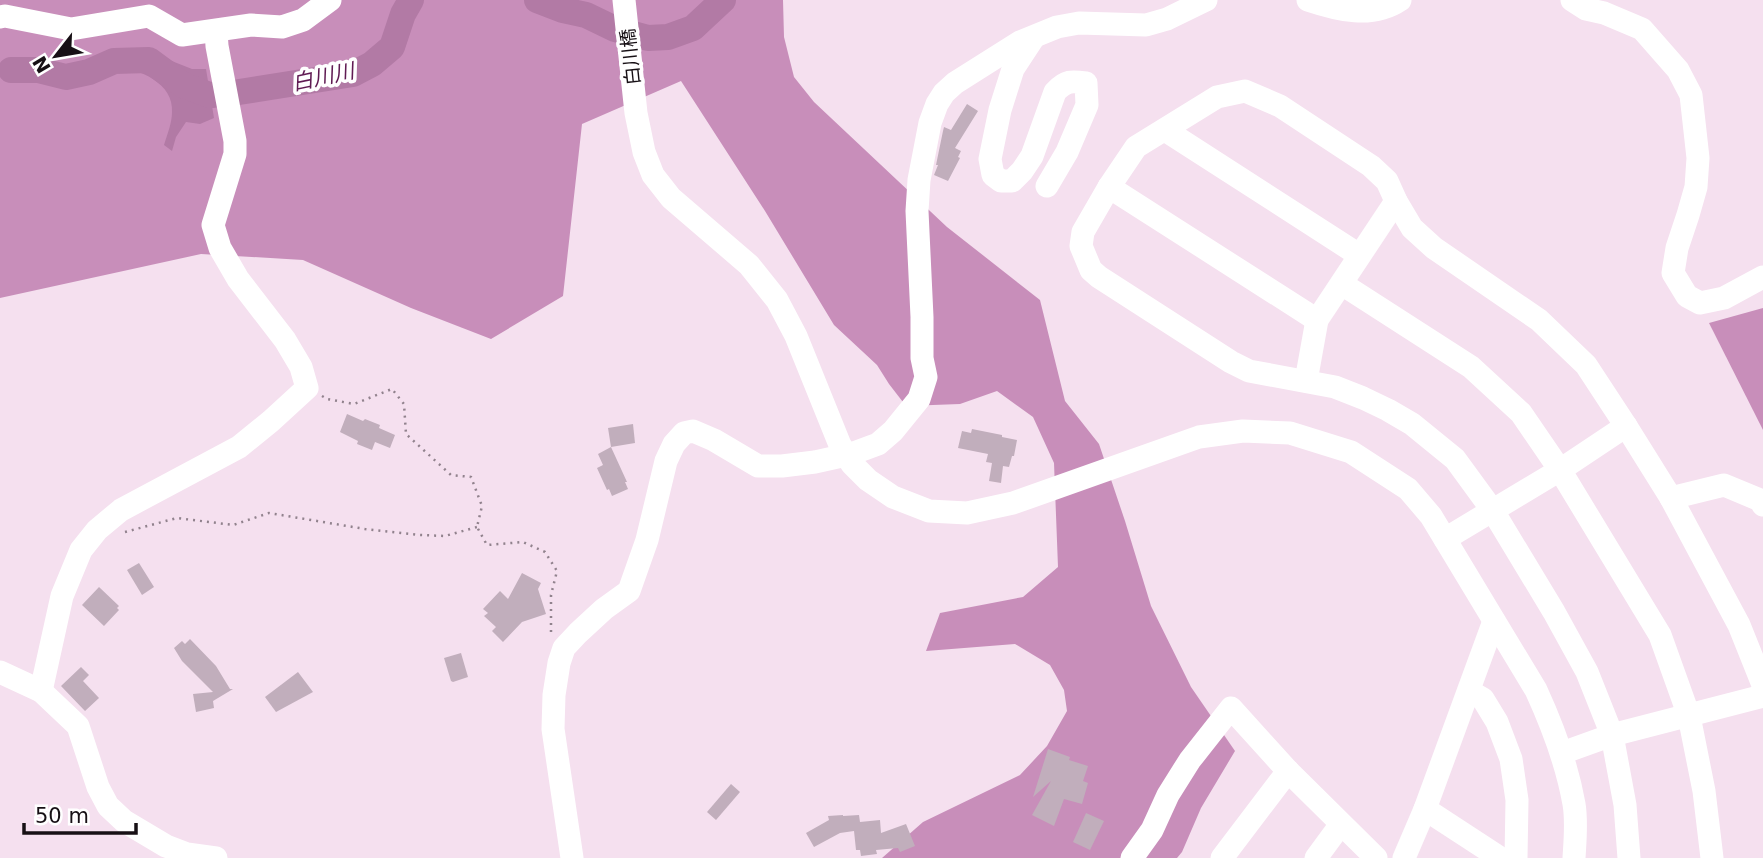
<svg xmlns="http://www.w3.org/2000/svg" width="1763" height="858" viewBox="0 0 1763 858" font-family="'DejaVu Sans','Noto Sans JP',sans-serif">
  <rect width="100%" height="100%" fill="#f5e0ef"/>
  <g fill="#c88eba">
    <polygon points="0,0 783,0 784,37 794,77 814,102 947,227 1040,300 1065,401 1099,444 1125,521 1151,606 1191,687 1235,751 1201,808 1182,852 1177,858 882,858 923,822 1020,775 1047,746 1067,711 1064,690 1050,665 1015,644 926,651 940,613 1023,597 1058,567 1054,463 1033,417 997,391 960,404 906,406 889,384 877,365 834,325 765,211 681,81 582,124 563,296 491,339 411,308 303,260 201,254 0,298"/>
    <polygon points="1763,308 1763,430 1709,323"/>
  </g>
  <path fill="#b27aa5" d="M131,51L149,52L192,69H206L214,118L200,124L186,122L176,137L172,151L164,145C167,135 172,123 172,112C174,83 138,67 113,68L114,54Z"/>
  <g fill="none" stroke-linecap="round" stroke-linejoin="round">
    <polyline stroke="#b27aa5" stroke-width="4.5" points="0,71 11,70"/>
    <g stroke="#b27aa5" stroke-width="26">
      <polyline points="537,0 563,10 586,15 615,29 648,38 668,37 693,28 723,0"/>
      <polyline points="11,70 38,70 66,77 89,72 114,61 149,60 183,85 209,95 213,95"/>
      <polyline points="239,92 353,74 372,64 392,47 403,14 411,0"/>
    </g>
  </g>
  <g fill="#c1aebc">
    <polygon points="967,104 978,111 955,148 961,151 958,157 960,158 948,181 934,175 938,165 936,165 943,131 944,127 951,130"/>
    <polygon points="347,414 363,421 365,419 380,425 379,428 395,435 390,448 375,442 372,450 357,444 358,441 340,432"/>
    <polygon points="633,424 635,443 611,447 608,428"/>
    <polygon points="972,429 1002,435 1002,437 1017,440 1014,456 1012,456 1009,467 1003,466 1001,483 989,481 992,463 986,462 988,454 958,448 962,431 971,433"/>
    <polygon points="611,447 627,482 625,482 628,489 612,496 609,489 607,490 597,468 603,465 598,454"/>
    <polygon points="139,563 154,587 142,595 127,570"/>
    <polygon points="522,573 541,583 538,589 546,614 522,622 503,642 492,631 496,627 484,616 488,613 483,609 500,591 508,599"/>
    <polygon points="99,587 119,606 117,608 119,610 104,626 82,605"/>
    <polygon points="190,639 216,666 230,689 233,689 213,701 214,708 196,712 193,694 213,692 182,661 174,648 182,641 185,644"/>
    <polygon points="461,653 468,677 453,682 451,681 444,658"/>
    <polygon points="81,667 89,675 83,681 99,698 85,711 61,686"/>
    <polygon points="298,672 313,692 276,712 265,697"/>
    <polygon points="1048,749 1070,757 1069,760 1088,766 1083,781 1088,783 1082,804 1064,799 1054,826 1032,815 1051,781 1033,797"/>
    <polygon points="731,784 740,792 716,820 707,812"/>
    <polygon points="1086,813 1104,821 1090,850 1073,842"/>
    <polygon points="843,815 843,816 859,815 860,822 880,820 881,833 906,824 915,846 900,852 898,848 876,850 877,854 861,856 860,850 856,850 854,831 840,833 814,847 806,833 829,820 828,816"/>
  </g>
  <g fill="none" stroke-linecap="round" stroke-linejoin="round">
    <g stroke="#91828d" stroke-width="2.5" stroke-dasharray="2 5" stroke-linecap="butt">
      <polyline points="322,396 327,399 354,404 392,389 404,404 406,434 451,475 471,477 482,506 477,527 487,545 523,542 545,552 557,571 551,595 551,635"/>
      <polyline points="125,532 177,518 233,525 269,513 365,529 420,535 445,536 477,527"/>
    </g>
    <g stroke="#fff" stroke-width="23">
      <path d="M624,0L636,113L644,152L653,175L671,198L749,265L777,300L796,336L840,445L852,464L868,480L893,497L929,511L967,513L1013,503L1199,437L1243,431L1290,433L1351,452L1408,489L1431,516L1536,690C1553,727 1567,764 1574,804C1577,821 1575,841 1574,858"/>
      <path d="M1308,0C1338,10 1372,19 1400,0"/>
      <polyline points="1572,0 1586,9 1604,13 1642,29 1678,70 1691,95 1698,158 1696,187 1688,215 1677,248 1673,273 1687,296 1700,303 1724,298 1763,277"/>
      <polyline points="0,17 5,16 71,29 149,16 182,35 251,25 282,27 303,20 330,0"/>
      <path d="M1034,37L1013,69L1000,110L990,159L993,175L1001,181H1012L1022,171L1032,156L1055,92C1066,80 1072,81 1086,83L1087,105L1067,152L1047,186"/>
      <polyline points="1165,130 1359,255"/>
      <polyline points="1109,187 1317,320"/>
      <polyline points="1342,284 1471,367 1521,413 1560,470 1660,635 1689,716 1704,791 1712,858"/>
      <polyline points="1306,381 1317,320 1396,201"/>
      <polyline points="1671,498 1724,485 1760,500 1763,505"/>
      <polyline points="1445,539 1560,470 1626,426"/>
      <polyline points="0,672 41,691 78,726 98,787 108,806 124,821 166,846 187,854 216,858"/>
      <polyline points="41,691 62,596 81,550 97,530 121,510 239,447 271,421 307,388 301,367 285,340 238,279 220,248 213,225 235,154 235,141 217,46 216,31"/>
      <polyline points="1469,691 1483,699 1497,722 1511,759 1517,800 1516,858"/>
      <polyline points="1562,753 1612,735 1763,696"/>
      <polyline points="1425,809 1500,858"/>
      <polyline points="572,858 553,729 554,695 559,663 564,648 578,633 604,609 629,591 647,540 666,461 674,444 684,433 693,431 714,440 758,466 782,466 815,462 851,454 878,444 893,431 919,399 926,377 922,358 922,317 917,211 919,180 930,123 937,104 944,93 955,83 1020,42 1057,27 1079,23 1146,25 1167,19 1206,0"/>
      <polyline points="1132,858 1152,830 1168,795 1190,760 1231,708 1288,771 1376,858"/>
      <polyline points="1222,858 1288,771"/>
      <polyline points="1316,858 1341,824"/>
      <polyline points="1404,858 1425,809 1494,621"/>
      <polyline points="1629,858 1625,805 1612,735 1587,672 1554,612 1493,511 1455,459 1412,424 1388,410 1363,398 1335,387 1249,371 1231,362 1099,277 1091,270 1081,246 1083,232 1109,187 1136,147 1217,97 1245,91 1280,106 1371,166 1387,181 1396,201 1412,228 1434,248 1539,320 1586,365 1626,426 1671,498 1739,625 1763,685"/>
    </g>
  </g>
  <g text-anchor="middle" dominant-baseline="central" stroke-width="7" stroke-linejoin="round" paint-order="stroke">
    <g font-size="19" fill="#171015" stroke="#fff">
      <text transform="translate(630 57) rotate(-96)">白川橋</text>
    </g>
    <g font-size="21" font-style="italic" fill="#601b53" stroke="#fff">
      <text transform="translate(323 77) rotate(-12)">白川川</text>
    </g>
  </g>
  <g transform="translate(56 56) rotate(239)" stroke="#ffffff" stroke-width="5" paint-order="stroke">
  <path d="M0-5L12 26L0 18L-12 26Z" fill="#171015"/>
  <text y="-10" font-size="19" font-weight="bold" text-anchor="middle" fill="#171015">N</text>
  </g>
  <path d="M24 823v10h112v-10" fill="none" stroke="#171015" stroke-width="3.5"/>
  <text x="35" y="823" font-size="21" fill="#171015" stroke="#ffffff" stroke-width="5" paint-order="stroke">50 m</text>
</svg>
